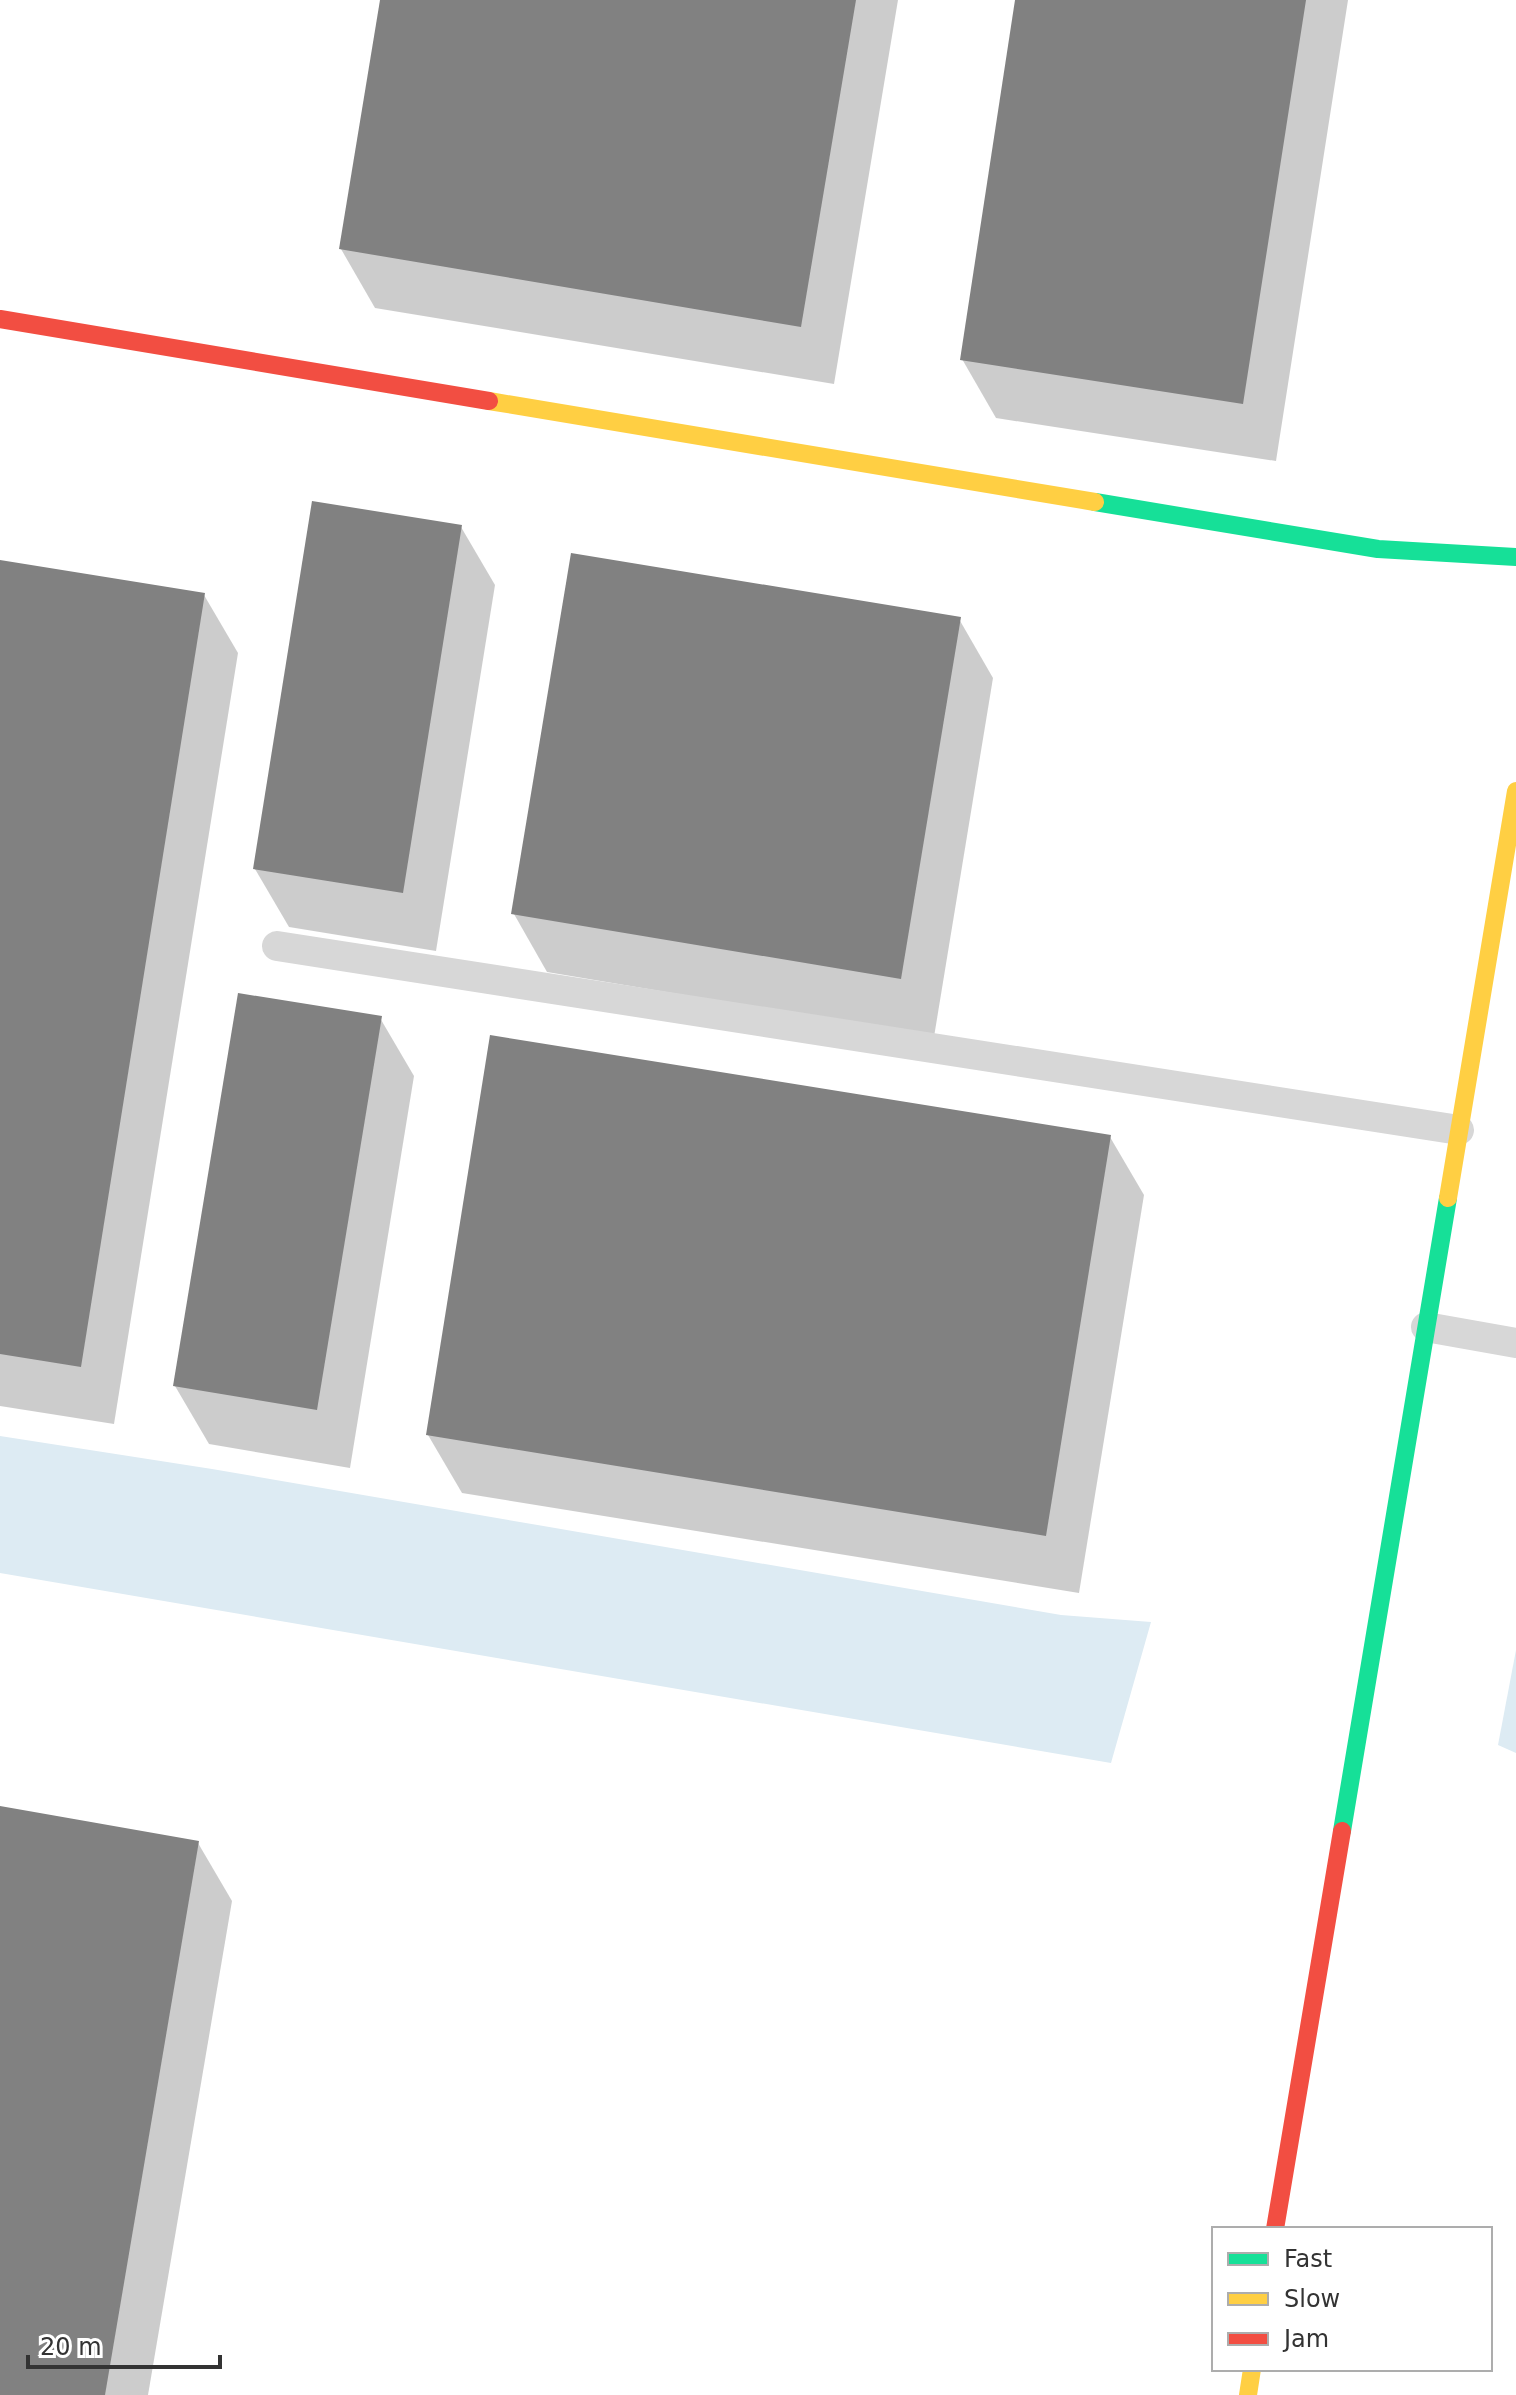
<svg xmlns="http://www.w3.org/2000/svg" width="1516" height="2395" viewBox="0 0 1516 2395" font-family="'DejaVu Sans',sans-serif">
  <rect width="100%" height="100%" fill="#fff"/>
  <g fill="#ddebf3">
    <polygon points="0,1436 212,1469 1061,1615 1151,1622 1111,1763 0,1573"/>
    <polygon points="1516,1650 1516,1753 1498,1745"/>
  </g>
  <g fill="#0003">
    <polygon points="382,0 898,0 834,384 375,308 341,249"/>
    <polygon points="1017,0 1348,0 1276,461 996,418 962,359"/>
    <polygon points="461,527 495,585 436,951 289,927 255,869"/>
    <polygon points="0,562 204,595 238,653 114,1424 0,1406"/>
    <polygon points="959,619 993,678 934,1037 547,972 514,914"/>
    <polygon points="380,1018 414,1076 350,1468 209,1444 175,1386"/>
    <polygon points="1110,1137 1144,1195 1079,1593 462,1493 428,1435"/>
    <polygon points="0,1808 198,1843 232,1901 148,2395 0,2395"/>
  </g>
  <g fill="#818181">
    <polygon points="380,0 856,0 801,327 339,249"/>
    <polygon points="1015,0 1306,0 1243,404 960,360"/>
    <polygon points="312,501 462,525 403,893 253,869"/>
    <polygon points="571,553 961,617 901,979 511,914"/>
    <polygon points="0,560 205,593 81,1367 0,1354"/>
    <polygon points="238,993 382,1016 317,1410 173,1386"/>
    <polygon points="490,1035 1111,1135 1046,1536 426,1435"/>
    <polygon points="0,1806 199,1841 105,2395 0,2395"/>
  </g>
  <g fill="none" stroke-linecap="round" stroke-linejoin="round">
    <g stroke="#d7d7d7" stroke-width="30">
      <polyline points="277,946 1459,1130"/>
      <polyline points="1426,1327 1516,1343"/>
    </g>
    <g stroke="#16e098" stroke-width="18">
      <polyline points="1095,502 1378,549 1516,557"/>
      <polyline points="1342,1831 1448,1198"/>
    </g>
    <g stroke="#ffcf43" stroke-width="18">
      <polyline points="489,401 1095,502"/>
      <polyline points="1448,1198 1516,791"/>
      <polyline points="1248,2395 1252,2369"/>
    </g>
    <g stroke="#f24e42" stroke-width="18">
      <polyline points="0,319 489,401"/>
      <polyline points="1275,2229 1342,1831"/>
    </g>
  </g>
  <rect x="1212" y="2227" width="280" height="144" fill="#ffffff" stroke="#adadad" stroke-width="2"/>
  <rect x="1228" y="2253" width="40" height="12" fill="#16e098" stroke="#adadad" stroke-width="2"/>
  <text x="1284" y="2267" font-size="24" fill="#333333">Fast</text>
  <rect x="1228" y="2293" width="40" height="12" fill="#ffcf43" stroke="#adadad" stroke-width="2"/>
  <text x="1284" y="2307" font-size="24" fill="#333333">Slow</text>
  <rect x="1228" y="2333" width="40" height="12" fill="#f24e42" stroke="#adadad" stroke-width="2"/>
  <text x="1284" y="2347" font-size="24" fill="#333333">Jam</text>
  <path d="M28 2355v12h192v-12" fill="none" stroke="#333333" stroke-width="4"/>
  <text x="40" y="2355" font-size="24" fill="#333333" stroke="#ffffff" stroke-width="6" paint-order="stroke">20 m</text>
</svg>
